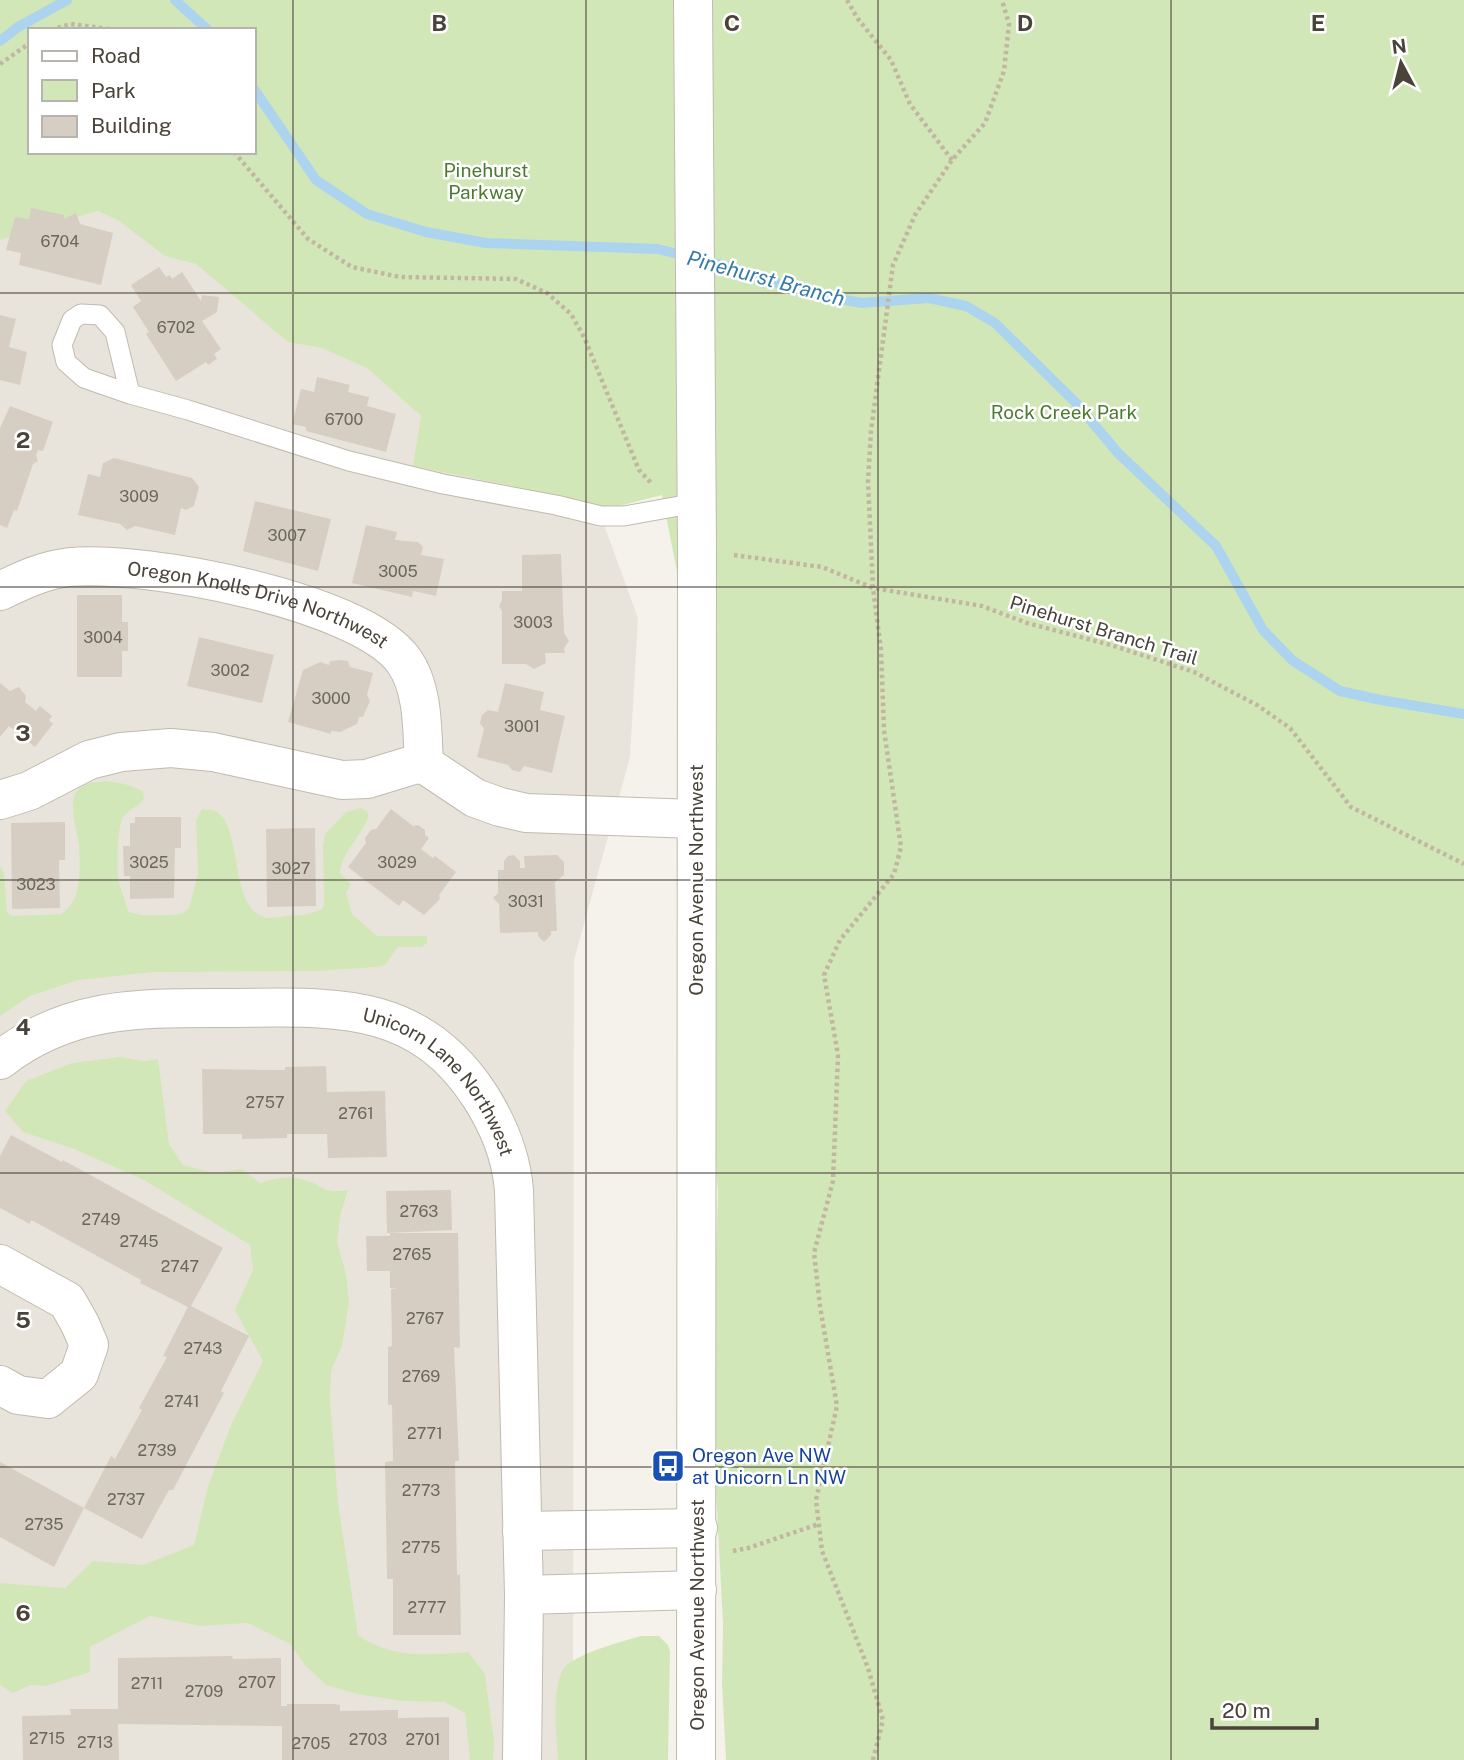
<svg xmlns="http://www.w3.org/2000/svg" width="1464" height="1760" viewBox="0 0 1464 1760" font-family="'Public Sans',sans-serif">
  <rect width="100%" height="100%" fill="#f5f2ec"/>
  <polygon fill="#e9e4db" points="98,211 252,281 599,511 638,618 630,757 574,960 573,1760 0,1760 0,240"/>
  <g fill="#d2e7b8" fill-rule="evenodd">
    <path d="M0,0H1464V1760H726L722,1683L723,1624L715,1471L714,1312L718,1195L712,1100V751L662,495L599,511L514,489L513,486L413,466L421,416L367,368L322,348L288,342L196,264L165,256L119,221L98,211L0,240ZM30,30H254V152H30Z"/>
    <path d="M106,781C120,783 131,784 143,792L144,799C139,807 130,808 124,816C117,825 117,864 118,876C118,881 127,907 129,912L142,915H172L183,913L189,908L198,873L196,820L202,809C206,810 210,809 213,810C246,822 226,913 269,918C274,918 280,917 285,916C298,915 312,915 323,908L324,902L323,846L325,834L346,812L361,808L367,811L369,816C361,837 343,850 340,873L351,884L346,893L352,914L377,936H427V943L422,947H398L385,965L376,967L317,971L155,972L78,980L30,996L0,1016V866L4,873L7,912L11,916L62,914C69,907 75,901 77,891C80,878 80,860 79,847C78,830 63,795 84,785C90,782 100,782 106,781Z"/>
    <path d="M120,1057L144,1061L158,1059L169,1144L183,1165L214,1173L242,1169L260,1183C275,1178 290,1175 305,1180C327,1187 321,1194 348,1190L340,1216L337,1242L346,1274L349,1303L342,1346L331,1371L330,1400L338,1502L358,1635C391,1659 429,1655 468,1652L485,1674L494,1742L493,1760H470L465,1713L444,1702L403,1701L357,1694L326,1685L305,1665L290,1644L248,1623L200,1626L150,1616L90,1647V1672L46,1686L31,1685L13,1693L0,1685V1583L65,1588L93,1561L143,1565L194,1545L208,1486L231,1425L263,1361L235,1310L253,1270L250,1245L144,1180L74,1149L23,1132L5,1111L26,1081L72,1063Z"/>
    <path d="M641,1636H659L668,1645L670,1651L668,1760H558C557,1738 550,1685 565,1667C576,1654 623,1641 641,1636Z"/>
  </g>
  <g fill="none" stroke-linecap="round" stroke-linejoin="round">
    <g stroke="#add4ee" stroke-width="10">
      <polyline points="175,0 208,30"/>
      <polyline points="0,41 18,27 67,0"/>
      <polyline points="254,89 316,180 367,214 426,232 486,243 658,249 726,266 807,293 862,303 929,298 966,306 995,323 1076,403 1118,453 1216,546 1263,630 1292,660 1340,691 1381,700 1464,714"/>
    </g>
  </g>
  <g fill="#d6cec2">
    <polygon points="31,208 64,215 64,219 76,213 80,224 113,233 101,285 19,265 21,253 6,250 15,217 29,219"/>
    <polygon points="159,267 166,277 170,275 172,279 182,272 201,301 202,295 219,297 217,312 202,321 221,349 214,354 217,359 208,365 206,362 176,381 146,334 149,332 133,307 141,301 131,285"/>
    <polygon points="0,315 16,319 9,347 27,352 20,385 0,380"/>
    <polygon points="317,377 350,385 348,392 369,397 367,406 396,414 386,452 306,431 306,427 292,424 301,389 314,392"/>
    <polygon points="10,406 53,422 43,451 38,450 36,455 38,461 33,464 17,511 14,510 7,528 0,525 0,428"/>
    <polygon points="114,458 192,478 199,487 194,506 186,510 181,508 175,535 135,526 127,530 120,524 78,515 88,474 100,477 103,463"/>
    <polygon points="255,501 331,519 318,571 243,551"/>
    <polygon points="366,525 397,532 395,540 418,542 423,547 421,555 444,559 436,596 413,591 412,597 352,583"/>
    <polygon points="561,554 564,633 569,641 564,648 565,653 545,653 546,663 534,669 526,664 502,664 502,611 499,606 502,600 502,591 522,591 522,555"/>
    <polygon points="77,595 122,595 122,622 128,622 128,651 122,651 122,677 77,677"/>
    <polygon points="199,637 274,655 262,703 187,686"/>
    <polygon points="341,660 348,661 350,667 373,673 367,695 370,701 363,717 359,717 357,724 340,732 331,731 331,734 288,722 303,670 320,662 329,665 330,661"/>
    <polygon points="0,683 10,691 19,687 26,696 25,702 36,711 40,706 52,716 49,720 53,724 35,747 9,726 0,737"/>
    <polygon points="505,683 544,692 540,710 565,716 552,773 524,766 520,772 512,770 508,765 477,757 484,729 480,723 482,715 488,710 498,712"/>
    <polygon points="391,809 413,826 418,825 425,830 425,835 429,838 421,849 433,858 435,856 456,872 439,895 440,899 424,915 403,900 399,906 348,867 366,843 365,838 371,830 376,829"/>
    <polygon points="135,817 181,817 181,848 175,848 174,898 130,899 130,876 124,876 123,846 130,846 130,823 135,823"/>
    <polygon points="65,822 65,860 59,860 60,908 12,909 11,823"/>
    <polygon points="315,828 316,906 267,907 266,829"/>
    <polygon points="514,855 520,861 520,868 525,868 524,856 557,855 564,862 564,875 555,882 557,931 551,931 551,935 544,942 538,936 538,932 500,933 499,904 493,898 498,893 498,870 504,870 504,861 508,856"/>
    <polygon points="326,1066 327,1092 385,1091 387,1157 328,1158 327,1134 287,1134 287,1138 242,1139 242,1134 203,1134 202,1069 285,1070 285,1067"/>
    <polygon points="11,1135 62,1162 63,1160 223,1248 191,1306 249,1336 221,1391 224,1393 173,1490 169,1490 142,1539 84,1508 111,1456 115,1459 142,1410 139,1408 167,1357 163,1356 188,1307 140,1283 141,1280 35,1222 31,1220 30,1224 0,1208 0,1156"/>
    <polygon points="451,1190 452,1230 387,1233 386,1191"/>
    <polygon points="390,1233 458,1233 460,1348 454,1347 459,1461 455,1461 457,1575 460,1574 461,1635 393,1635 393,1579 387,1579 385,1462 393,1461 392,1405 388,1405 388,1347 392,1346 391,1289 398,1288 390,1288 390,1271 367,1271 366,1236 390,1236"/>
    <polygon points="0,1462 84,1508 54,1567 0,1537"/>
    <polygon points="232,1656 233,1659 281,1658 281,1706 287,1706 287,1704 334,1704 340,1705 340,1711 398,1710 398,1718 449,1717 449,1760 282,1760 282,1726 118,1724 119,1760 23,1760 22,1716 71,1715 70,1709 118,1709 118,1658"/>
  </g>
  <g fill="none" stroke-linecap="round" stroke-linejoin="round">
    <defs>
      <polyline id="service" points="130,394 115,332 100,315 81,314 72,320 62,345 66,362 84,378 130,394 188,410 349,461 443,484 556,505 601,516 624,516 696,503"/>
      <g id="minor">
        <path id="s1" d="M0,591C23,580 44,570 70,567C142,560 361,600 404,661C424,689 422,732 424,764"/>
        <polyline points="0,800 29,791 89,760 121,752 171,748 213,752 342,780 367,779 413,765 424,764 475,798 500,807 526,813 695,819"/>
        <path id="s2" d="M0,1060C69,1006 141,1008 223,1008C327,1008 415,996 480,1096C499,1126 511,1155 514,1190L524,1595L522,1760"/>
        <polyline points="0,1264 67,1301 80,1324 89,1345 79,1374 48,1399 18,1395 0,1385"/>
        <polyline points="522,1531 698,1528"/>
        <polyline points="524,1595 697,1590"/>
      </g>
      <polyline id="tertiary" points="693,0 697,545 696,1760"/>
    </defs>
    <use href="#service" stroke="#c1baaf" stroke-width="21"/>
    <use href="#minor" stroke="#c1baaf" stroke-width="40"/>
    <use href="#tertiary" stroke="#c1baaf" stroke-width="40"/>
    <g stroke="#c2b6a1" stroke-width="4.5" stroke-dasharray="3.5 3.5" stroke-linecap="butt">
      <polyline points="847,0 858,19 891,60 910,104 952,160"/>
      <polyline points="51,30 71,24 116,30"/>
      <polyline points="0,64 30,43"/>
      <polyline points="234,152 308,239 352,267 400,277 516,279 547,293 571,314 584,337 639,470 652,484"/>
      <polyline points="734,555 822,567 873,588 982,606 1027,623 1111,645 1194,672 1257,705 1290,728 1351,807 1464,864"/>
      <polyline points="733,1551 748,1548 819,1524"/>
      <polyline points="873,1760 883,1720 868,1668 822,1551 816,1500 837,1406 820,1306 814,1253 833,1181 838,1055 824,975 840,940 894,874 901,847 884,730 881,650 873,588 868,481 871,431 893,265 915,215 952,160 985,123 1004,71 1009,24 1002,0"/>
    </g>
    <use href="#service" stroke="#fff" stroke-width="19"/>
    <use href="#minor" stroke="#fff" stroke-width="38"/>
    <use href="#tertiary" stroke="#fff" stroke-width="38"/>
  </g>
  <path fill="none" stroke="#4a433a" stroke-width="2" stroke-opacity="0.55" d="M293,0V1760M586,0V1760M878,0V1760M1171,0V1760M0,293H1464M0,587H1464M0,880H1464M0,1173H1464M0,1467H1464"/>
  <defs>
    <symbol id="bus-square" viewBox="-11 -11 22 22"><rect x="-9" y="-9" width="18" height="18" rx="4" fill="#1a4fb4" stroke="#fff"/><path d="M-5-6H5V4H4V6H2V4H-2V6H-4V4H-5ZM-3.5-4V0h7V-4ZM-3.5 1.2v1.5H-2V1.2ZM2 1.2v1.5H3.5V1.2Z" fill="#fff"/></symbol>
  </defs>
  <g fill-rule="evenodd">
    <use href="#bus-square" x="649" y="1447" width="38" height="38"/>
  </g>
  <g text-anchor="middle" dominant-baseline="central" stroke-width="5" stroke-linejoin="round" paint-order="stroke">
    <g font-size="16" fill="#6d665c">
      <text x="60" y="241">6704</text>
      <text x="176" y="327">6702</text>
      <text x="344" y="419">6700</text>
      <text x="139" y="496">3009</text>
      <text x="287" y="535">3007</text>
      <text x="398" y="571">3005</text>
      <text x="533" y="622">3003</text>
      <text x="103" y="637">3004</text>
      <text x="230" y="670">3002</text>
      <text x="331" y="698">3000</text>
      <text x="522" y="726">3001</text>
      <text x="149" y="862">3025</text>
      <text x="397" y="862">3029</text>
      <text x="291" y="868">3027</text>
      <text x="36" y="884">3023</text>
      <text x="526" y="901">3031</text>
      <text x="265" y="1102">2757</text>
      <text x="356" y="1113">2761</text>
      <text x="419" y="1211">2763</text>
      <text x="101" y="1219">2749</text>
      <text x="139" y="1241">2745</text>
      <text x="412" y="1254">2765</text>
      <text x="180" y="1266">2747</text>
      <text x="425" y="1318">2767</text>
      <text x="203" y="1348">2743</text>
      <text x="421" y="1376">2769</text>
      <text x="182" y="1401">2741</text>
      <text x="425" y="1433">2771</text>
      <text x="157" y="1450">2739</text>
      <text x="421" y="1490">2773</text>
      <text x="126" y="1499">2737</text>
      <text x="44" y="1524">2735</text>
      <text x="421" y="1547">2775</text>
      <text x="427" y="1607">2777</text>
      <text x="257" y="1682">2707</text>
      <text x="147" y="1683">2711</text>
      <text x="204" y="1691">2709</text>
      <text x="47" y="1738">2715</text>
      <text x="368" y="1739">2703</text>
      <text x="423" y="1739">2701</text>
      <text x="95" y="1742">2713</text>
      <text x="311" y="1743">2705</text>
    </g>
    <g font-size="19" fill="#4c7a2f" stroke="#fff">
      <text x="486" y="170">Pinehurst<tspan x="486" dy="22">Parkway</tspan></text>
      <text x="1064" y="412">Rock Creek Park</text>
    </g>
    <g font-size="19" fill="#4a433a" stroke="#fff">
      <text stroke="none"><textPath href="#s1" startOffset="268">Oregon Knolls Drive Northwest</textPath></text>
      <text transform="translate(1104 630) rotate(17)">Pinehurst Branch Trail</text>
      <text transform="translate(696 880) rotate(-90)">Oregon Avenue Northwest</text>
      <text stroke="none"><textPath href="#s2" startOffset="481">Unicorn Lane Northwest</textPath></text>
      <text transform="translate(697 1615) rotate(-90)">Oregon Avenue Northwest</text>
    </g>
    <g font-size="19" fill="#164399" stroke="#fff" text-anchor="start">
      <text x="692" y="1455">Oregon Ave NW<tspan x="692" dy="22">at Unicorn Ln NW</tspan></text>
    </g>
    <g font-size="21" font-style="italic" fill="#357aaa" stroke="#fff">
      <text transform="translate(766 278) rotate(15)">Pinehurst Branch</text>
    </g>
  </g>
  <g font-size="23" text-anchor="middle" font-weight="bold" fill="#4a433a" stroke="#fff" stroke-width="5" stroke-linejoin="round" paint-order="stroke">
    <text x="439" y="31">B</text>
    <text x="732" y="31">C</text>
    <text x="1025" y="31">D</text>
    <text x="1318" y="31">E</text>
    <text x="23" y="448">2</text>
    <text x="23" y="741">3</text>
    <text x="23" y="1035">4</text>
    <text x="23" y="1328">5</text>
    <text x="23" y="1621">6</text>
  </g>
  <rect x="28" y="28" width="228" height="126" fill="#ffffff" stroke="#b7b4b0" stroke-width="2"/>
  <rect x="42" y="51" width="35" height="10" fill="#ffffff" stroke="#b7b4b0" stroke-width="2"/>
  <text x="91" y="63" font-size="21" fill="#4a433a">Road</text>
  <rect x="42" y="80" width="35" height="21" fill="#d2e7b8" stroke="#b7b4b0" stroke-width="2"/>
  <text x="91" y="98" font-size="21" fill="#4a433a">Park</text>
  <rect x="42" y="116" width="35" height="21" fill="#d6cec2" stroke="#b7b4b0" stroke-width="2"/>
  <text x="91" y="133" font-size="21" fill="#4a433a">Building</text>
  <g transform="translate(1401 63) rotate(353)" stroke="#ffffff" stroke-width="5" paint-order="stroke">
  <path d="M0-5L12 26L0 18L-12 26Z" fill="#4a433a"/>
  <text y="-10" font-size="19" font-weight="bold" text-anchor="middle" fill="#4a433a">N</text>
  </g>
  <path d="M1212 1718v10h105v-10" fill="none" stroke="#4a433a" stroke-width="3.5"/>
  <text x="1222" y="1718" font-size="21" fill="#4a433a" stroke="#ffffff" stroke-width="5" paint-order="stroke">20 m</text>
</svg>
